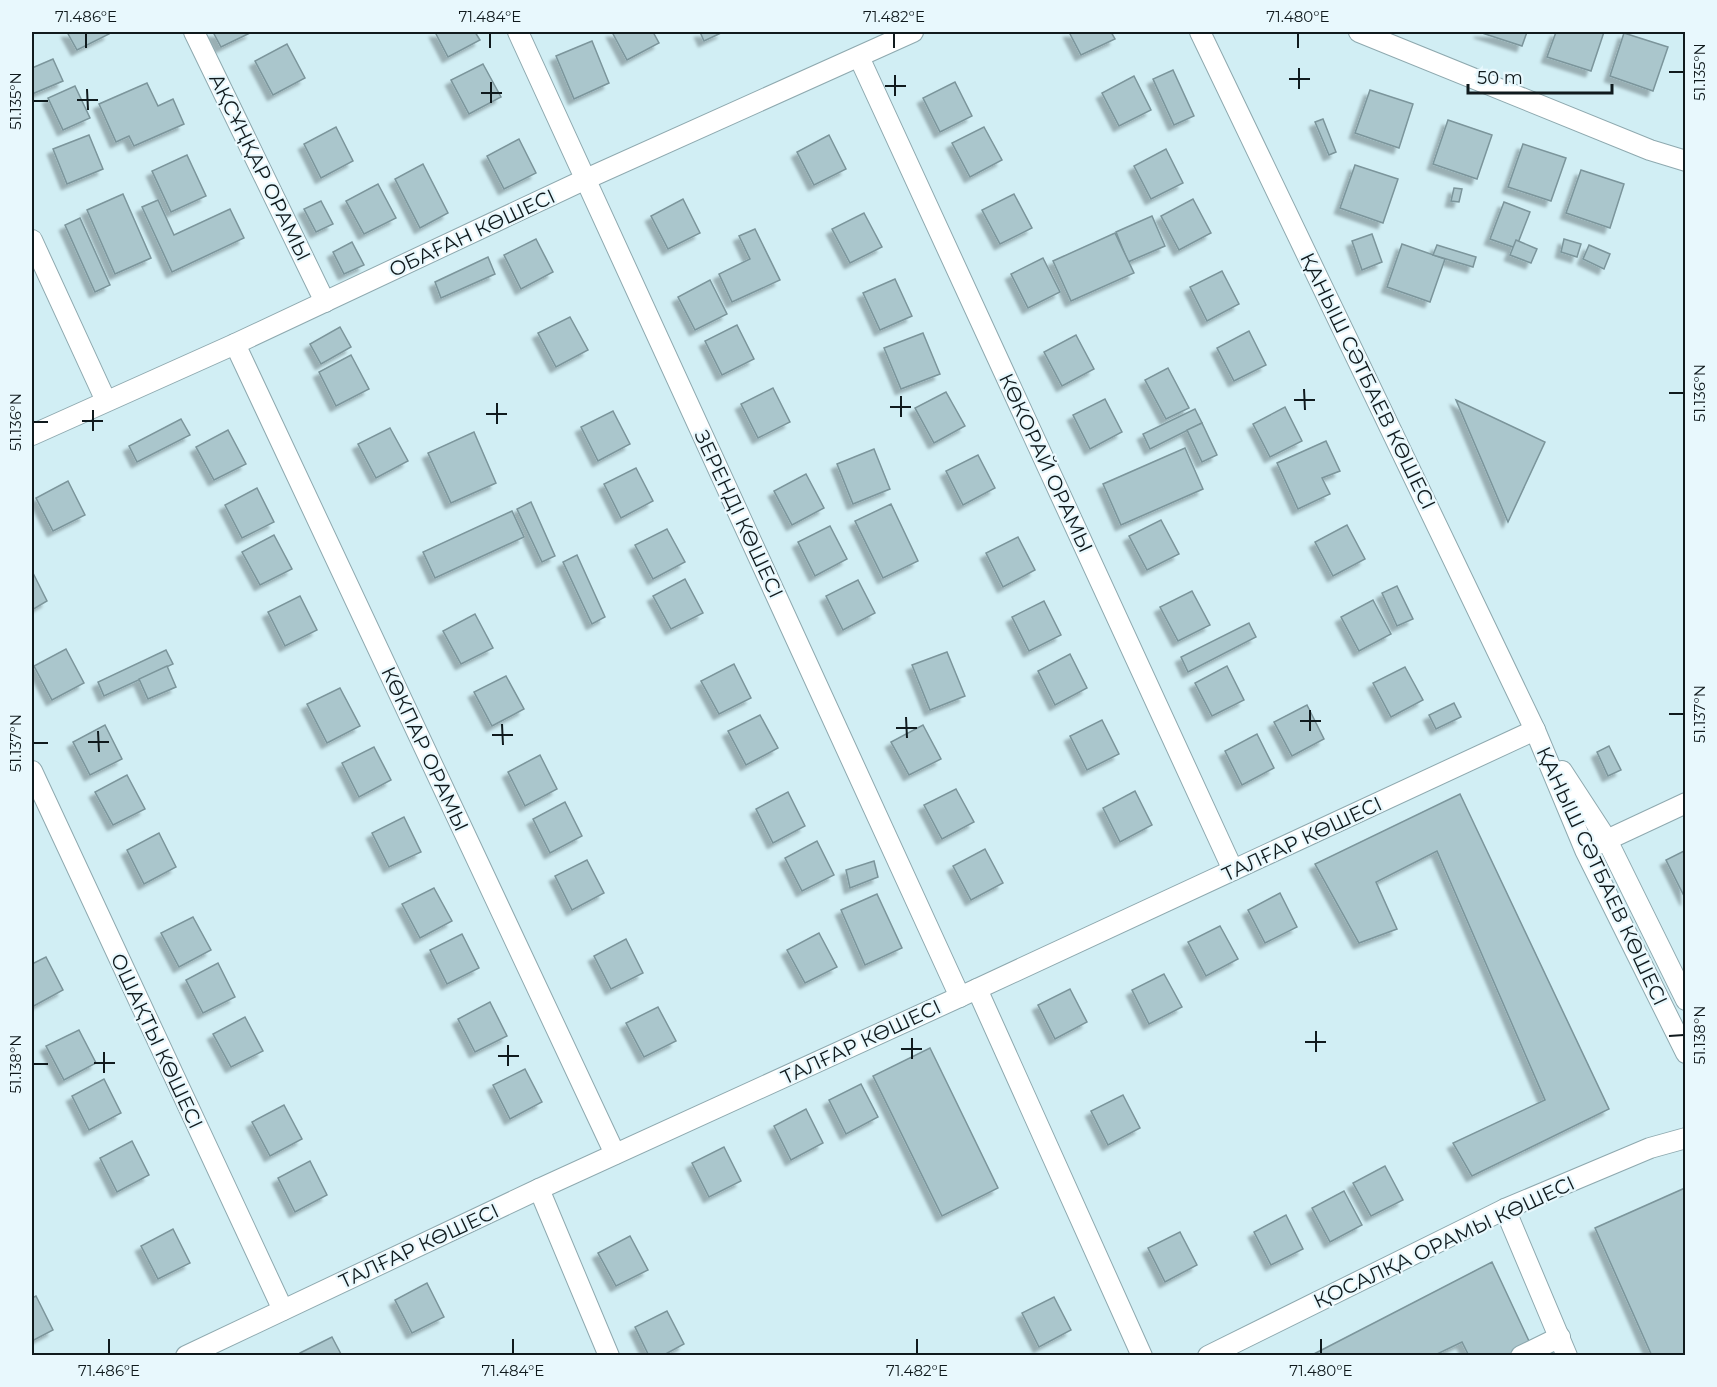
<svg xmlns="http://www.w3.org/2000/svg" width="1717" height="1387" viewBox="0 0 1717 1387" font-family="Montserrat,sans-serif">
  <defs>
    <filter id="shadow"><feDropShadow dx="-5.5" dy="5.5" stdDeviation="1.5" flood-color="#0004"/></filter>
  </defs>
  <rect width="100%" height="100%" fill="#d1eef4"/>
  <g fill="#aac6cc" stroke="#7b959b" stroke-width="1.5" filter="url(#shadow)">
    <polygon points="67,32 108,32 109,34 77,50"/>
    <polygon points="213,32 252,32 221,47"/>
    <polygon points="435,32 475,32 480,40 448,57"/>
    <polygon points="612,32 653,32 659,43 627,60"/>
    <polygon points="700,32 723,32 704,41"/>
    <polygon points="1069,32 1111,32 1115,39 1081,55"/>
    <polygon points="1479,32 1527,32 1522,46"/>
    <polygon points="1556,32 1604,32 1591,71 1547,57"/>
    <polygon points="1624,33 1668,47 1653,91 1610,76"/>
    <polygon points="592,41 609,83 574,99 556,56"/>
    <polygon points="287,44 305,78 273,95 255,61"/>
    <polygon points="53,59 63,81 32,94 32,68"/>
    <polygon points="483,64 501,97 469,114 451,80"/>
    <polygon points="1173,70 1194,116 1174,125 1153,79"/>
    <polygon points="1134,76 1151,110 1119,126 1102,93"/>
    <polygon points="955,82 972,116 940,132 923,98"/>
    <polygon points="147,83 158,106 173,99 184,124 134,146 129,136 116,142 99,104"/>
    <polygon points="75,86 90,118 63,130 48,98"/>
    <polygon points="1370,90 1413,104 1399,148 1355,133"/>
    <polygon points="1323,119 1336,152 1329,155 1315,122"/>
    <polygon points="1448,120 1492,135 1477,179 1433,164"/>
    <polygon points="336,127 353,161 321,178 304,144"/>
    <polygon points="984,127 1002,160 970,177 952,143"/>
    <polygon points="89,135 103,169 67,184 53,149"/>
    <polygon points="829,135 846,169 814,185 797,152"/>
    <polygon points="519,139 536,173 504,189 487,156"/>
    <polygon points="1523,144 1566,158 1551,201 1508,187"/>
    <polygon points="1166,149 1183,183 1151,199 1134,166"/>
    <polygon points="187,155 206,196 171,212 152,171"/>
    <polygon points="423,164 448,213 420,228 395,179"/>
    <polygon points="1355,165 1398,179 1383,223 1340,208"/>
    <polygon points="1581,170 1624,184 1610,228 1566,213"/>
    <polygon points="378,184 396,218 364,234 346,201"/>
    <polygon points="1454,188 1462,189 1459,202 1451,201"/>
    <polygon points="123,194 151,258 115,274 87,210"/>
    <polygon points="1014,194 1032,228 1000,244 982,210"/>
    <polygon points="683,199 700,233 668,249 651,216"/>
    <polygon points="1193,199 1211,233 1179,250 1161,216"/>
    <polygon points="158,200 174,235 230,209 244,238 172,272 142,207"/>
    <polygon points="321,201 333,224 316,232 304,209"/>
    <polygon points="1504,202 1530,212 1516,248 1490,239"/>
    <polygon points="864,213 882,247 850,263 832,229"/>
    <polygon points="1152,216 1165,246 1128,262 1116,232"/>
    <polygon points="80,218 110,285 95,292 65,225"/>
    <polygon points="755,229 780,280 732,302 719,274 750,259 739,236"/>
    <polygon points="1115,233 1134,273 1071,301 1053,261"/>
    <polygon points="1372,234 1382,262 1362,270 1352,241"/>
    <polygon points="536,239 553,272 521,289 504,255"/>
    <polygon points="1564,239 1581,244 1577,257 1561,252"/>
    <polygon points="1516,240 1537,249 1531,263 1510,255"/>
    <polygon points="352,242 364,265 344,274 333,252"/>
    <polygon points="1402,244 1445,259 1430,302 1387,287"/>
    <polygon points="1437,245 1476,257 1473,267 1433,255"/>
    <polygon points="1589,245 1610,254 1604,269 1583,259"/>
    <polygon points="488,257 495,274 441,298 435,282"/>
    <polygon points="1043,258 1060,292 1028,308 1011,274"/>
    <polygon points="1222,271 1239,304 1207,321 1190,287"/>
    <polygon points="895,279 912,316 880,330 863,293"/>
    <polygon points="710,280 727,314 695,330 678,297"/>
    <polygon points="570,317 588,350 556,367 538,333"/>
    <polygon points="737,325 754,359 722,375 705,341"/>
    <polygon points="340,327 351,347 321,364 310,344"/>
    <polygon points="1249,331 1266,365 1234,381 1217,348"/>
    <polygon points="923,333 940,374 901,389 884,348"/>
    <polygon points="1076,335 1094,369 1062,386 1044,352"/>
    <polygon points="351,355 369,389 336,406 319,372"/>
    <polygon points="1168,368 1189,408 1166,419 1145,380"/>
    <polygon points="773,388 790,422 758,438 741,404"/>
    <polygon points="946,392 965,426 934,443 915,408"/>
    <polygon points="1105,399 1122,432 1090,449 1073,415"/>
    <polygon points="1456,400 1545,442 1508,522"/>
    <polygon points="1285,407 1302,441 1270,457 1253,424"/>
    <polygon points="1195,409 1202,423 1150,449 1143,434"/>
    <polygon points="613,411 630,444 598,461 581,427"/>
    <polygon points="181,419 190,435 137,462 129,446"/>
    <polygon points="1202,423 1217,455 1202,462 1187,430"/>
    <polygon points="390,428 408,461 376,478 358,444"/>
    <polygon points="228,430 246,464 214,480 196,447"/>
    <polygon points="474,432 496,483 451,503 428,453"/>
    <polygon points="1326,441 1340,471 1322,478 1330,494 1298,509 1277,463"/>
    <polygon points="1185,448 1203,489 1121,525 1103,484"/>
    <polygon points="874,449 890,489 853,504 837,464"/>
    <polygon points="978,455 995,488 963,505 946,471"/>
    <polygon points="636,468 653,501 621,518 604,484"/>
    <polygon points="806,474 824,508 792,525 774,491"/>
    <polygon points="68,481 85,515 53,531 36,498"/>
    <polygon points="257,488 274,522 242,538 225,505"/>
    <polygon points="531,502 555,556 542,562 517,509"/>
    <polygon points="891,504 918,561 883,578 855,521"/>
    <polygon points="512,511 524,537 435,578 423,552"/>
    <polygon points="1161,520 1179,554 1147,570 1129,536"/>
    <polygon points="1347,525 1365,559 1333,576 1315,542"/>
    <polygon points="830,526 847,559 815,576 798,542"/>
    <polygon points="667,529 685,562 653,579 635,545"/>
    <polygon points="274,535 292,569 260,585 242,552"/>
    <polygon points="1018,537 1035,570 1003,587 986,553"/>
    <polygon points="577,555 605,617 592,624 563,562"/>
    <polygon points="32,571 47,601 32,610"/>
    <polygon points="685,579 703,613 671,629 653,596"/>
    <polygon points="858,580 875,613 843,630 826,596"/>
    <polygon points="1397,586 1413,619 1397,626 1382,593"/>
    <polygon points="1192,591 1210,625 1178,641 1160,607"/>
    <polygon points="300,596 317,630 285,646 268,612"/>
    <polygon points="1373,600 1391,634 1359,651 1341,617"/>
    <polygon points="1044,601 1061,635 1029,651 1012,617"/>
    <polygon points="475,614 493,648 461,664 443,631"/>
    <polygon points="1249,623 1256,637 1188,672 1181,657"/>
    <polygon points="66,649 84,683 52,700 34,666"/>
    <polygon points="166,650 173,664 104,696 98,682"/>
    <polygon points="947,652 965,696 930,710 912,665"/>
    <polygon points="1070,654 1087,688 1055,705 1038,671"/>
    <polygon points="734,664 751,698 719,714 701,681"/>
    <polygon points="167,666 176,687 148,699 139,679"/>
    <polygon points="1227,666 1244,700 1212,716 1195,683"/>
    <polygon points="1405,667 1423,700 1391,717 1373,683"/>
    <polygon points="506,676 524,709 492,726 474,692"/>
    <polygon points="340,688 360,726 327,743 307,704"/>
    <polygon points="1454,703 1461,717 1436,729 1429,715"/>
    <polygon points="1307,705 1324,739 1292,756 1274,722"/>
    <polygon points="760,715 778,748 746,765 728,731"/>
    <polygon points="1102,720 1119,754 1087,770 1070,736"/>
    <polygon points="105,725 122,759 90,775 73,742"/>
    <polygon points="923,725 941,759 909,775 891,742"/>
    <polygon points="1257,734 1274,768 1242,785 1225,751"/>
    <polygon points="1609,746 1621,770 1608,776 1597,752"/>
    <polygon points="374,747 391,780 359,797 342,763"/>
    <polygon points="540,755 557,789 525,806 508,772"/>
    <polygon points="127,775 145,809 113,825 95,792"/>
    <polygon points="956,789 974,822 942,839 924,805"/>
    <polygon points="1135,791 1152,825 1120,842 1103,808"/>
    <polygon points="788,792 805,826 773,843 756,809"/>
    <polygon points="1460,794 1609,1109 1472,1176 1453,1143 1545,1100 1437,851 1376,882 1397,929 1359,943 1315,864"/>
    <polygon points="565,802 582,836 550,853 533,819"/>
    <polygon points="404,817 421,852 389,867 372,833"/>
    <polygon points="159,833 176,867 144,884 127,850"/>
    <polygon points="817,841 834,875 802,891 785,858"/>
    <polygon points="985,849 1003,883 971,900 953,866"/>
    <polygon points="1686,850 1686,900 1666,860"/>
    <polygon points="587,860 604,893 572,910 555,876"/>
    <polygon points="874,861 878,877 850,888 846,870"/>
    <polygon points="434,888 452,921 420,938 402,904"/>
    <polygon points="1280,893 1297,927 1265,943 1248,910"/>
    <polygon points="877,894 902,948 865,965 841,910"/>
    <polygon points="193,917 211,950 179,967 161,933"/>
    <polygon points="1220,926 1238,959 1206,976 1188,942"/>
    <polygon points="819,933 837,967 805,983 787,950"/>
    <polygon points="462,934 479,968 447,984 430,950"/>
    <polygon points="626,939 643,973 611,989 594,956"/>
    <polygon points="46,957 63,990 32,1007 32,964"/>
    <polygon points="218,963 235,997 203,1013 186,980"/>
    <polygon points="1164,974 1182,1007 1149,1024 1132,990"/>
    <polygon points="1070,989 1087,1022 1055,1039 1038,1005"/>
    <polygon points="490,1002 507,1036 475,1052 458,1019"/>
    <polygon points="658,1007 676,1041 644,1057 626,1023"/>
    <polygon points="245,1017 263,1051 231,1067 213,1034"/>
    <polygon points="79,1030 96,1063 64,1080 46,1046"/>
    <polygon points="930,1048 998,1188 942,1216 873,1076"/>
    <polygon points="525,1069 542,1102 510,1119 493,1085"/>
    <polygon points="104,1079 121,1113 89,1130 72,1096"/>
    <polygon points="861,1084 878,1117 846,1134 829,1100"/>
    <polygon points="1123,1095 1140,1128 1108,1145 1091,1111"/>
    <polygon points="284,1105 302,1139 270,1156 252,1122"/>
    <polygon points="806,1109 823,1143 791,1160 774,1126"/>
    <polygon points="132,1141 149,1175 117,1192 100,1158"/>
    <polygon points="724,1147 741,1181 709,1197 692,1163"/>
    <polygon points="310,1161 327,1195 295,1212 278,1178"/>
    <polygon points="1385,1166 1403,1200 1371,1216 1353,1183"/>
    <polygon points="1685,1188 1686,1356 1652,1356 1595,1228"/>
    <polygon points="1344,1191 1362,1225 1330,1242 1312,1208"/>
    <polygon points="1286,1215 1303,1249 1271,1265 1254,1232"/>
    <polygon points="173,1229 190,1263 158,1279 141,1246"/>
    <polygon points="1180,1232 1197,1265 1165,1282 1148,1248"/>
    <polygon points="630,1236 648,1270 616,1286 598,1253"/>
    <polygon points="1492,1262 1536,1356 1469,1356 1462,1342 1433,1356 1310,1356"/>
    <polygon points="427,1283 444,1317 412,1333 395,1300"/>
    <polygon points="36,1296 53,1330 32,1341 32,1298"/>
    <polygon points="1054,1297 1071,1330 1039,1347 1022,1313"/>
    <polygon points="667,1311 684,1344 662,1356 649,1356 635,1327"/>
    <polygon points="332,1337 342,1356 301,1356 300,1353"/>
  </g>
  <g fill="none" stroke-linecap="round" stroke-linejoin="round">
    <defs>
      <g id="minor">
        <polyline points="194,32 325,302"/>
        <polyline points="518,32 960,997"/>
        <polyline points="1200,32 1535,730 1585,850 1686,1053"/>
        <polyline points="1359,32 1650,150 1686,161"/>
        <polyline points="859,57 1233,870"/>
        <polyline points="32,240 106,401"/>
        <polyline points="235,344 615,1154"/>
        <polyline points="32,435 235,344 586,179 913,32"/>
        <polyline points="32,771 283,1310"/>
        <polyline points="1562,771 1607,840 1686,1000"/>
        <polyline points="1596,845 1686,803"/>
        <polyline points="977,989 1142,1356"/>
        <polyline points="539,1189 609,1356"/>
        <polyline points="1505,1209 1567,1356"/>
        <polyline points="186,1356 539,1189 977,989 1535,730"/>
        <polyline points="1208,1356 1505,1209 1650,1148 1686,1138"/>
        <polyline points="1521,1356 1560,1337"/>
      </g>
    </defs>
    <use href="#minor" stroke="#8ea9af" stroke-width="22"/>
    <use href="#minor" stroke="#fff" stroke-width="20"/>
  </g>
  <path fill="none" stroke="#101a1d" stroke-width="2" d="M86,33V48M490,33V48M894,33V48M1298,33V48M1299,68V89M1669,72H1684M895,75V96M1289,79H1310M491,82V103M885,86H906M87,89L88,110M481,93H502M77,100H98M33,101H48M1304,389L1305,410M1669,393H1684M901,396V417M1294,400H1315M497,403V424M890,407H911M93,410V431M486,414H507M82,421H103M33,422H48M1310,710V731M1669,714H1684M906,717L907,738M1300,721H1321M502,724L503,745M896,728H917M98,731L99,752M492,735H513M88,742H109M33,743H48M1316,1031V1052M1669,1036L1684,1035M912,1038V1059M1305,1042H1326M508,1045V1066M901,1049H922M104,1052V1073M498,1056H519M94,1063H115M33,1064H48M109,1339V1354M513,1339V1354M917,1339V1354M1321,1339V1354"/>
  <g text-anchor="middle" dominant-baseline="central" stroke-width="4.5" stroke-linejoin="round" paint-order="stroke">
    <g font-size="20" fill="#101a1d" stroke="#e8f8fd">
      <text transform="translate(260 167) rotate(64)">АҚСҰҢҚАР ОРАМЫ</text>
      <text transform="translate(472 233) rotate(-25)">ОБАҒАН КӨШЕСІ</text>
      <text transform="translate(1368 381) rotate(64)">ҚАНЫШ СӘТБАЕВ КӨШЕСІ</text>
      <text transform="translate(1046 463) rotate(65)">КӨКОРАЙ ОРАМЫ</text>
      <text transform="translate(739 514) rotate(65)">ЗЕРЕНДІ КӨШЕСІ</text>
      <text transform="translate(425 749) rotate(65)">КӨКПАР ОРАМЫ</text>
      <text transform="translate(1302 839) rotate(-25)">ТАЛҒАР КӨШЕСІ</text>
      <text transform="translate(1602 876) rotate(65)">ҚАНЫШ СӘТБАЕВ КӨШЕСІ</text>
      <text transform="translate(157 1041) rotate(65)">ОШАҚТЫ КӨШЕСІ</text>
      <text transform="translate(861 1042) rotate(-25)">ТАЛҒАР КӨШЕСІ</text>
      <text transform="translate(1444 1242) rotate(-25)">ҚОСАЛҚА ОРАМЫ КӨШЕСІ</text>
      <text transform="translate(419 1246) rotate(-25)">ТАЛҒАР КӨШЕСІ</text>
    </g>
  </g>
  <rect width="1717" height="1387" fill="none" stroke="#e8f8fd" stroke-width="66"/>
  <path d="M1468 84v9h144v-9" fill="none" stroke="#101a1d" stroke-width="3"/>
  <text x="1477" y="84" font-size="18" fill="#101a1d" stroke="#e8f8fd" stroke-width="4.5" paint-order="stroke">50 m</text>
  <rect x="33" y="33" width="1651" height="1321" fill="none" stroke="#101a1d" stroke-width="2"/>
  <g font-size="15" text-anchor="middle" fill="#101a1d">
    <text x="86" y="22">71.486°E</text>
    <text x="490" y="22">71.484°E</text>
    <text x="894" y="22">71.482°E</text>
    <text x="1298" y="22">71.480°E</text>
    <text transform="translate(1700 72) rotate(-90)" y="5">51.135°N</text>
    <text transform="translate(16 101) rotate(-90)" y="5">51.135°N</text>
    <text transform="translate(1700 393) rotate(-90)" y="5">51.136°N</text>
    <text transform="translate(16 422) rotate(-90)" y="5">51.136°N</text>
    <text transform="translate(1700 714) rotate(-90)" y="5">51.137°N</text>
    <text transform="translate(16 743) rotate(-90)" y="5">51.137°N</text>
    <text transform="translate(1700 1035) rotate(-90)" y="5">51.138°N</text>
    <text transform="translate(16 1064) rotate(-90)" y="5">51.138°N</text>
    <text x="109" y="1376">71.486°E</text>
    <text x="513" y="1376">71.484°E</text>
    <text x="917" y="1376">71.482°E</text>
    <text x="1321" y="1376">71.480°E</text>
  </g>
</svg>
